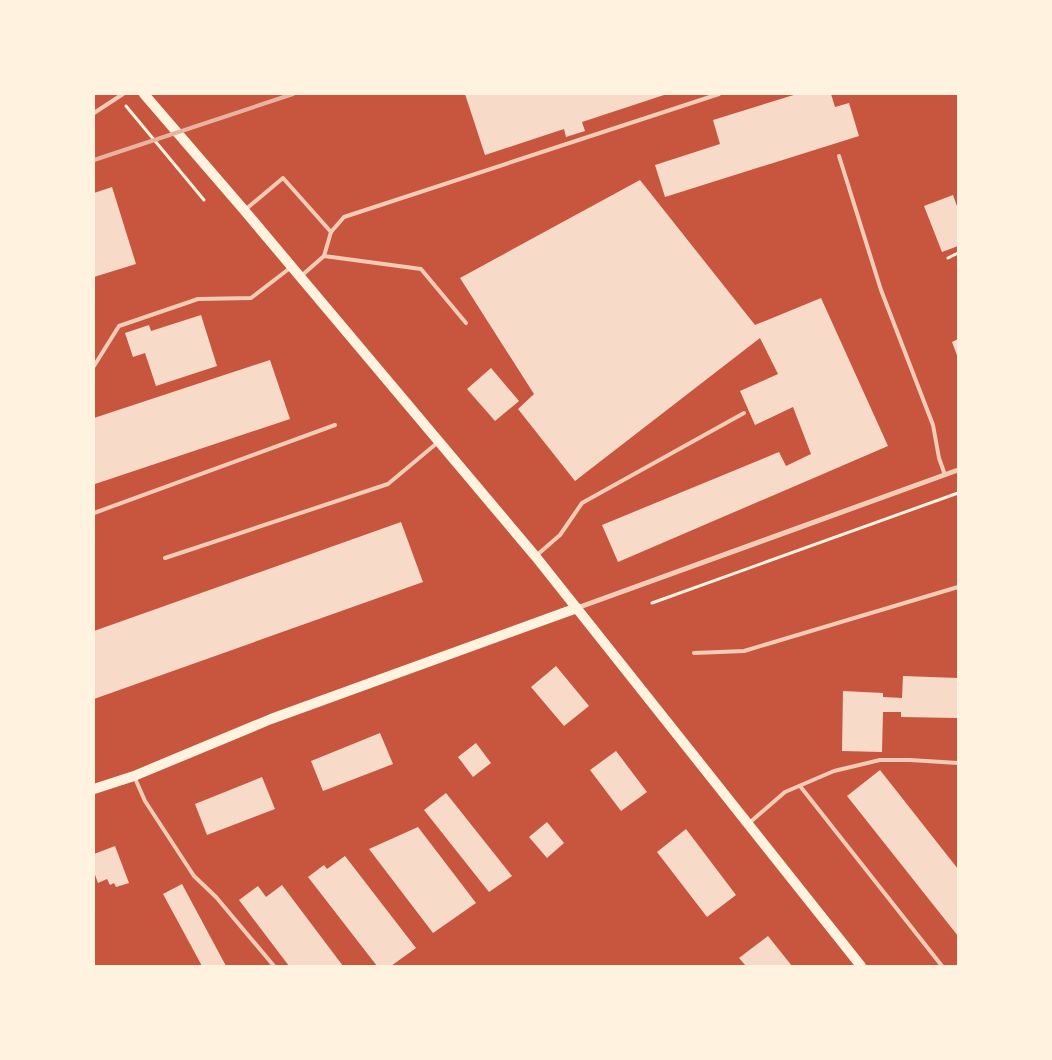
<svg xmlns="http://www.w3.org/2000/svg" width="1052" height="1060" viewBox="0 0 1052 1060" font-family="'Alegreya Sans',sans-serif">
  <rect width="100%" height="100%" fill="#c8553d"/>
  <g fill="#f7dbc8">
    <polygon points="465,94 667,94 582,122 585,131 566,137 564,129 485,155"/>
    <polygon points="797,94 831,94 835,107 849,103 859,136 665,197 655,165 720,144 713,120"/>
    <polygon points="640,180 755,325 821,298 888,446 618,562 602,525 779,452 786,466 811,454 793,407 755,425 740,391 778,374 760,338 575,481 518,409 534,394 460,278"/>
    <polygon points="112,187 136,264 94,277 94,193"/>
    <polygon points="953,195 958,209 958,246 942,252 924,206"/>
    <polygon points="201,315 217,366 156,386 145,353 133,357 125,333 149,325 151,331"/>
    <polygon points="958,339 958,358 952,342"/>
    <polygon points="270,360 290,419 95,484 94,418"/>
    <polygon points="491,368 519,401 495,421 467,389"/>
    <polygon points="401,522 423,582 94,699 94,631"/>
    <polygon points="556,666 589,706 564,726 531,687"/>
    <polygon points="903,676 958,678 958,718 901,717 901,712 883,712 882,752 842,751 843,691 883,693 883,697 902,698"/>
    <polygon points="380,733 393,764 323,791 311,761"/>
    <polygon points="476,743 491,763 473,777 458,757"/>
    <polygon points="616,751 647,792 621,811 590,770"/>
    <polygon points="880,770 958,869 958,936 847,796"/>
    <polygon points="262,777 275,809 207,835 195,804"/>
    <polygon points="446,793 512,876 489,892 424,810"/>
    <polygon points="547,822 564,843 547,858 529,837"/>
    <polygon points="418,827 476,903 433,933 369,849"/>
    <polygon points="686,829 736,895 707,917 657,852"/>
    <polygon points="115,846 129,883 116,887 114,883 110,885 107,879 98,883 94,872 94,854"/>
    <polygon points="345,856 416,948 391,966 377,966 308,877 324,865 327,869"/>
    <polygon points="182,884 226,966 202,966 163,894"/>
    <polygon points="282,885 343,966 289,966 239,900 258,886 266,897"/>
    <polygon points="768,936 792,966 746,966 739,958"/>
  </g>
  <g fill="none" stroke-linecap="round" stroke-linejoin="round">
    <g stroke="#fff3e0" stroke-width="3">
      <polyline points="126,106 204,200"/>
      <polyline points="948,258 958,253"/>
      <polyline points="652,603 958,493"/>
    </g>
    <g stroke="#f1ccb7" stroke-width="4">
      <polyline points="94,113 123,94"/>
      <polyline points="839,156 881,290 933,425 939,458 945,475"/>
      <polyline points="246,209 283,178 331,232 324,256"/>
      <polyline points="331,232 344,217 719,94"/>
      <polyline points="300,277 324,256 421,269 466,323"/>
      <polyline points="94,366 119,326 198,299 251,298 290,268"/>
      <polyline points="94,513 335,425"/>
      <polyline points="537,555 560,535 582,503 744,413"/>
      <polyline points="165,558 388,484 437,443"/>
      <polyline points="694,653 744,651 958,587"/>
      <polyline points="134,776 145,801 194,876 216,897 274,966"/>
      <polyline points="800,786 942,966"/>
      <polyline points="748,824 785,792 834,771 880,760 910,760 958,763"/>
    </g>
    <polyline stroke="#f1ccb7" stroke-width="5" points="577,608 958,470"/>
    <g stroke="#fff3e0" stroke-width="10">
      <polyline points="144,94 244,210 536,557 861,966"/>
      <polyline points="94,789 134,776 271,719 577,608"/>
    </g>
    <polyline stroke="#e9b49f" stroke-width="4" points="94,160 293,94"/>
  </g>
  <rect width="1052" height="1060" fill="none" stroke="#fff3e0" stroke-width="190"/>
</svg>
